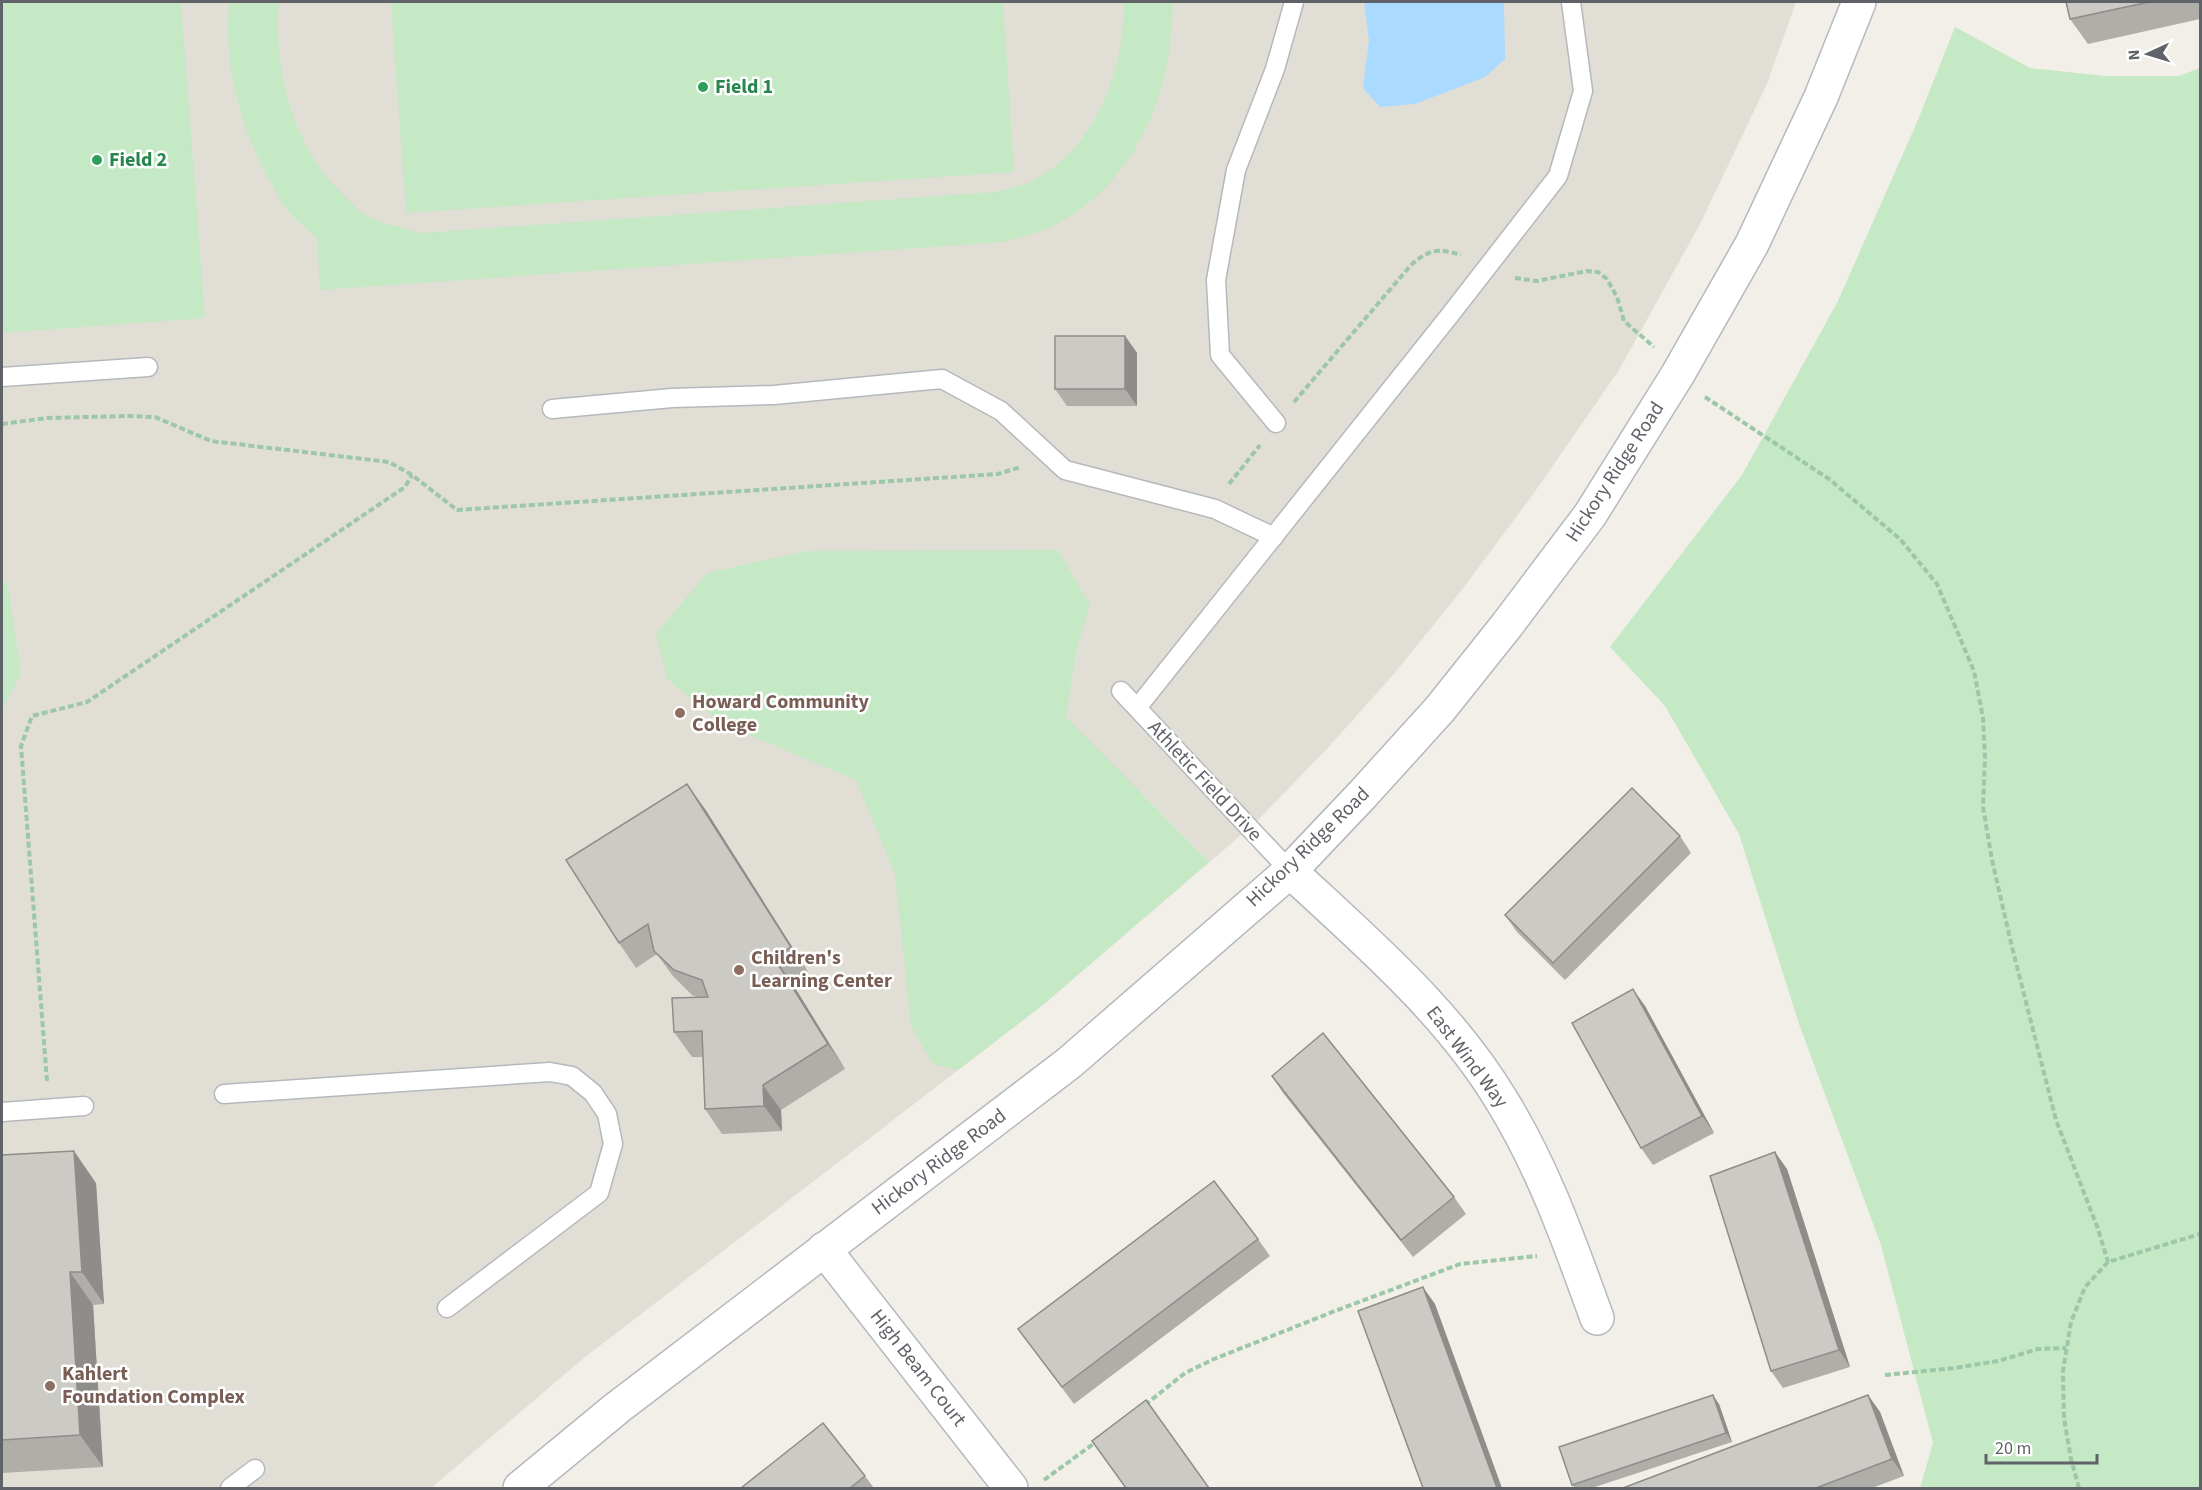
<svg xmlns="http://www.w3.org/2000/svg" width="2202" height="1490" viewBox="0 0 2202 1490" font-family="'Source Sans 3',sans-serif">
  <rect width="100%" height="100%" fill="#f1efe8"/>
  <polygon fill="#e1ded6" points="2,2 1796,2 1767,84 1700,224 1619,370 1534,493 1461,591 1393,675 1325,751 1254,824 1044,1004 584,1358 431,1488 2,1488"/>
  <g fill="#c5e8c5">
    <polygon points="2,2 181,2 205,318 2,333"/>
    <path d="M229,2H279C273,70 293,146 343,195C350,201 358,212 367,216C382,224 402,227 419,233L994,192C1006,189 1019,187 1030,182C1096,150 1124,71 1124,2H1173V6C1171,25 1171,46 1167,65C1152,135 1117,194 1051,227C1037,234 1019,237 1003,242L320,290L317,238C307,229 296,220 287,210C281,203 277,194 273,186C240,131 223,65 229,2Z"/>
    <polygon points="391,2 1003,2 1014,172 406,213"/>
    <polygon points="1955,27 2030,68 2105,76 2179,76 2200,68 2200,1488 1920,1488 1933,1443 1881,1245 1799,1024 1739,834 1665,706 1610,647 1742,475 1838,301 1918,120"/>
    <polygon points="1058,550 1090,605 1076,652 1066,717 1209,862 1044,1004 958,1070 933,1064 911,1026 895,874 856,780 723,724 668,680 656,634 707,573 806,551"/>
    <polygon points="2,579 8,585 21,674 2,710"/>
  </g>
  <polygon fill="#aadaff" points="1364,2 1504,2 1505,59 1485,77 1415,104 1380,107 1363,88 1369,41"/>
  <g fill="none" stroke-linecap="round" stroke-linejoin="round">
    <defs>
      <g id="service">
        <polyline points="2,377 148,367"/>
        <polyline points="552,409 672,398 774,395 942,379 1001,411 1065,470 1215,509 1274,537"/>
        <polyline points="1276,423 1220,355 1216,280 1236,170 1275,69 1294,2"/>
        <polyline points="1121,691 1290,871"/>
        <polyline points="1137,708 1450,315 1558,176 1583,91 1571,2"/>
        <polyline points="224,1094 550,1072 572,1076 593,1093 607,1114 613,1144 599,1193 447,1308"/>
        <polyline points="2,1112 84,1106"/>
        <polyline points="230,1488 255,1469"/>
      </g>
      <g id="minor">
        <path d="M1290,871C1366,942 1448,1011 1502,1101C1544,1169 1570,1244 1597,1318"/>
        <polyline points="824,1249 1011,1488"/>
      </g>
      <polyline id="tertiary" points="520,1488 617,1408 1069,1063 1290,871 1363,794 1440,709 1507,625 1590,515 1678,374 1752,244 1821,97 1859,2"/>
    </defs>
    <use href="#service" stroke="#b5b8bc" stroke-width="21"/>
    <use href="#minor" stroke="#b5b8bc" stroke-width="36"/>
    <use href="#tertiary" stroke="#b5b8bc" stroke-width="36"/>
    <g stroke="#9cc7a9" stroke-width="4" stroke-dasharray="6 3" stroke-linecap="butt">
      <polyline points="1515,278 1537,281 1587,271 1598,272 1607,279 1617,297 1624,321 1654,347"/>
      <polyline points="1705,397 1829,479 1900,539 1937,584 1974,671 1983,718 1985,758 1983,807 1992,860 2012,947 2056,1120 2098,1229 2108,1262"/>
      <path d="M1294,402L1411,265C1429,249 1439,248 1461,255"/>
      <polyline points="2,424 47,418 126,416 155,417 211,441 389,462 412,475 457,510 998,474 1021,467"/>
      <polyline points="1229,484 1260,445"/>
      <polyline points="47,1081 21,746 32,716 87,702 405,487 412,475"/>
      <polyline points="1885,1375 1955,1368 1998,1361 2038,1349 2066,1348"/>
      <polyline points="1145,1405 1185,1373 1214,1359 1335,1311 1460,1264 1537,1256"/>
      <polyline points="1044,1480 1096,1442"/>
      <polyline points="2079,1488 2071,1459 2064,1418 2063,1371 2071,1322 2085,1287 2108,1262 2200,1234"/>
    </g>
    <use href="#service" stroke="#fff" stroke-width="18"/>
    <use href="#minor" stroke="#fff" stroke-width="33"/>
    <use href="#tertiary" stroke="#fff" stroke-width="33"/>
  </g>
  <g fill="#afaea9">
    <polygon points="2066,2 2200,2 2200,19 2088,44 2070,19"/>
    <polygon points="1125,336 1137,353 1137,406 1067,406 1055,389"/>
    <polygon points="705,809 808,972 792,983 845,1069 781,1110 782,1131 722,1134 705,1109 703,1057 692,1057 674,1032 698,997 692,995 672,975 657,954 636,968 619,943"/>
    <polygon points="1680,836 1691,853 1565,980 1517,932 1505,915"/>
    <polygon points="1645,1006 1714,1133 1653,1165 1641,1148"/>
    <polygon points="1272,1076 1454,1197 1466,1214 1413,1257 1283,1093"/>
    <polygon points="2,1155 96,1183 104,1304 93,1305 103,1467 2,1473"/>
    <polygon points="1787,1169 1850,1367 1783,1388 1771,1371"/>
    <polygon points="1258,1239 1270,1256 1074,1404 1018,1329"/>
    <polygon points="1868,1395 1880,1412 1904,1476 1872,1488 1623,1488"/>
    <polygon points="1719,1404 1732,1442 1592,1488 1575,1488 1572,1485"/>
    <polygon points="865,1476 874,1488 741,1488"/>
  </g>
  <g fill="#8f8d8a">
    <polygon points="1125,336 1137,353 1137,406 1125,389"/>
    <polygon points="687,784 705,809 808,972 791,947"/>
    <polygon points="774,958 792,983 845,1069 828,1044"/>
    <polygon points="1633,989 1645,1006 1714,1133 1702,1116"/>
    <polygon points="763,1085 781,1110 782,1131 764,1106"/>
    <polygon points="74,1151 96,1183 104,1304 82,1272"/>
    <polygon points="1775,1152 1787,1169 1850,1367 1839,1350"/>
    <polygon points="70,1272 93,1305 103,1467 80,1435"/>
    <polygon points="1423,1287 1435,1304 1502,1488 1497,1488"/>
    <polygon points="1713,1395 1719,1404 1732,1442 1726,1433"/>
    <polygon points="1868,1395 1880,1412 1904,1476 1892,1459"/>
  </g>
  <g fill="#cccac5" stroke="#8f8d8a" stroke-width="1.5">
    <polygon points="2066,2 2149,2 2070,19"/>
    <rect x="1055" y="336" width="70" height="53"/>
    <polygon points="687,784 791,947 774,958 828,1044 763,1085 764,1106 705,1109 702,1031 674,1032 672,998 708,997 702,980 674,970 654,951 648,924 619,943 566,860"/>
    <polygon points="1632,788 1680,836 1553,963 1505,915"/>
    <polygon points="1633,989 1702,1116 1641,1148 1572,1023"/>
    <polygon points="1323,1033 1454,1197 1401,1240 1272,1076"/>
    <polygon points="74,1151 82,1272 70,1272 80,1435 2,1440 2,1155"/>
    <polygon points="1775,1152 1839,1350 1771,1371 1710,1176"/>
    <polygon points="1214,1181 1258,1239 1062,1387 1018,1329"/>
    <polygon points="1423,1287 1497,1488 1423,1488 1358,1311"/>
    <polygon points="1713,1395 1726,1433 1572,1485 1559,1447"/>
    <polygon points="1868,1395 1892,1459 1816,1488 1623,1488"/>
    <polygon points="1146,1400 1209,1488 1126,1488 1092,1441"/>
    <polygon points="823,1423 865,1476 850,1488 741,1488"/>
  </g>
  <g fill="#2e9e5b" stroke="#fff" stroke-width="2">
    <circle cx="703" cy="87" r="6"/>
    <circle cx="97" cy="160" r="6"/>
  </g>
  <g fill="#8d6e63" stroke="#fff" stroke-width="2">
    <circle cx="680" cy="713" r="6"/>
    <circle cx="739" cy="970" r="6"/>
    <circle cx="50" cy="1386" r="6"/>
  </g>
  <g text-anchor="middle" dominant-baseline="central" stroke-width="5" stroke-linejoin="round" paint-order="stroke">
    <g font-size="20" font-weight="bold" fill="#27864d" stroke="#fff" text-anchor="start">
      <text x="715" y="87">Field 1</text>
      <text x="109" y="160">Field 2</text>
    </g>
    <g font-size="20" fill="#5f6368" stroke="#fff">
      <text transform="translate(1615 472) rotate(-57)">Hickory Ridge Road</text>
      <text transform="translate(1205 781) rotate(47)">Athletic Field Drive</text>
      <text transform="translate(1308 847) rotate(-44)">Hickory Ridge Road</text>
      <text transform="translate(1467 1057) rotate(53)">East Wind Way</text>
      <text transform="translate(939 1162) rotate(-37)">Hickory Ridge Road</text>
      <text transform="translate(918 1368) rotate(52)">High Beam Court</text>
    </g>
    <g font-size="20" font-weight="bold" fill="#785e54" stroke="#fff" text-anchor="start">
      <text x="692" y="702">Howard Community<tspan x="692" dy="23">College</tspan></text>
      <text x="751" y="958">Children's<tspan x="751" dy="23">Learning Center</tspan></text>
      <text x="62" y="1374">Kahlert<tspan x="62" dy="23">Foundation Complex</tspan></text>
    </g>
  </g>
  <rect width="2202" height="1490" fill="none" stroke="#5f6368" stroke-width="6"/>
  <g transform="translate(2148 54) rotate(266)" stroke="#ffffff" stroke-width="4.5" paint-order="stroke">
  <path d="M0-4.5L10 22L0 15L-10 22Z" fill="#5f6368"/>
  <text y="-9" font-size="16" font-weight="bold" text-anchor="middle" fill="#5f6368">N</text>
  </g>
  <path d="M1986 1454v9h111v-9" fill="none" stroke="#5f6368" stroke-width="3"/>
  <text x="1995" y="1454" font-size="18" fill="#5f6368" stroke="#ffffff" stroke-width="4.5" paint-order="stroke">20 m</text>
</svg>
